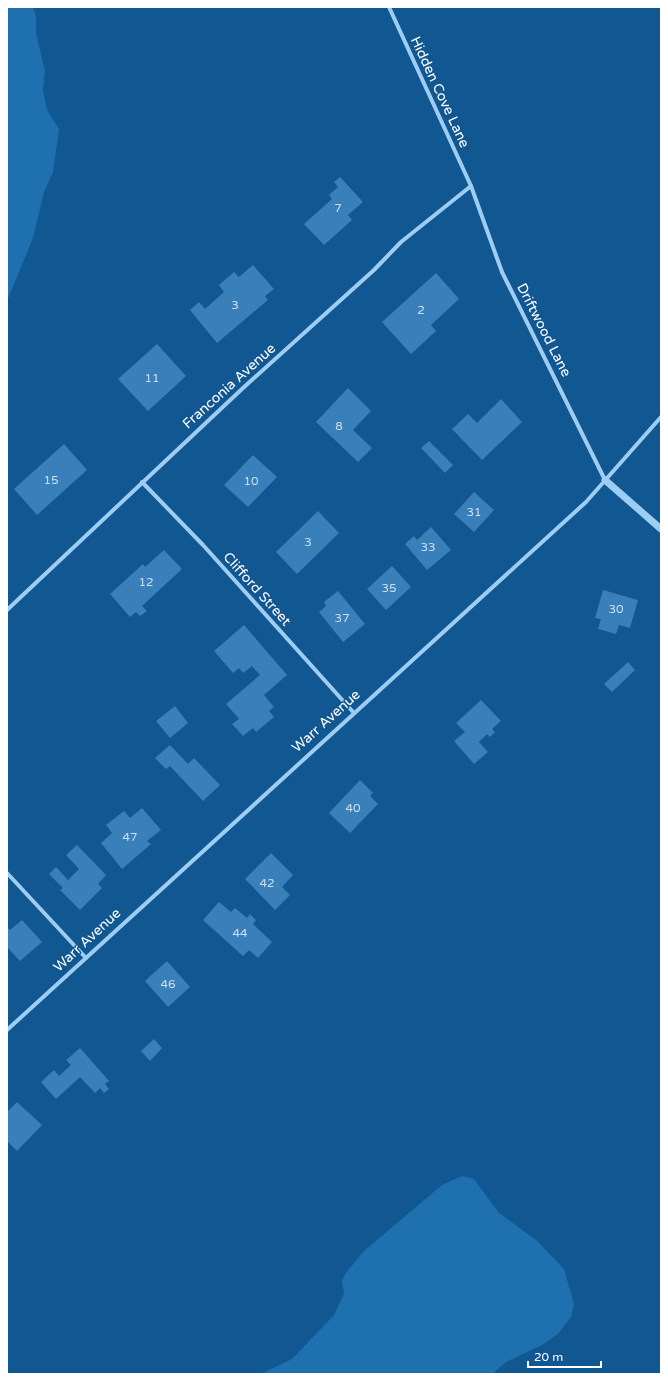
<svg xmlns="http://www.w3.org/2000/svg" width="668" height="1381" viewBox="0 0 668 1381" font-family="'Varela Round',sans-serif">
  <rect width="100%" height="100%" fill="#115792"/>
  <g fill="#1f70af">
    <polygon points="7,7 33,7 36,17 36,33 45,71 43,90 47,110 59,129 53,172 44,192 33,238 7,301"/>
    <polygon points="462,1176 474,1179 499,1213 536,1240 564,1269 574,1304 571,1317 558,1334 542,1345 506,1362 492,1374 261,1374 292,1359 334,1315 344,1294 342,1281 345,1274 364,1251 442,1185"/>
  </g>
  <g fill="#3980ba">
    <polygon points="340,177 363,202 348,215 352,220 324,245 304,224 332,199 329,195 338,187 334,182"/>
    <polygon points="253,265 274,289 265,296 268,300 217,343 190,310 199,302 205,309 224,292 219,285 234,272 239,277"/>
    <polygon points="436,273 459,299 431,325 436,331 411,354 382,322"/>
    <polygon points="157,344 186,376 148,411 118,379"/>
    <polygon points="348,388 371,411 353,430 372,448 358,462 316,422"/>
    <polygon points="501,399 522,422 482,460 452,429 468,414 477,423"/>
    <polygon points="429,441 453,465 445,473 421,448"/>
    <polygon points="64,444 87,470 37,515 14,489"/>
    <polygon points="253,455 277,477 248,507 224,485"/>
    <polygon points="474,492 494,510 474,532 454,514"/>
    <polygon points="318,511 339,533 297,574 276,552"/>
    <polygon points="431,527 451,550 427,570 405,544 414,536 417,540"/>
    <polygon points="164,550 182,569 142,606 147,611 140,616 136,612 130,617 110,594 143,564 145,567"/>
    <polygon points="392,566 411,587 386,610 367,589"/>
    <polygon points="603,590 638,600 630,628 619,625 616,634 598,629 601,619 595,618"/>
    <polygon points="338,591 365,624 343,642 319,612 326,606 324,602"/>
    <polygon points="244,625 287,675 264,695 274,707 269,711 274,717 256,732 253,728 243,736 232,724 239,719 226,704 260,675 252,666 243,673 239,668 233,673 214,651"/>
    <polygon points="628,662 635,670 612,692 604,684"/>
    <polygon points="481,700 501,721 492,729 495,732 490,737 487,734 479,742 488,752 474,764 454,741 465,732 456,723"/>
    <polygon points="175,706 188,723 170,738 156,721"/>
    <polygon points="170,745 188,764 194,758 220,785 203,801 170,766 166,769 155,758"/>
    <polygon points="360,780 373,793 370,796 378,804 350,833 329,813"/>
    <polygon points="142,808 161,830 147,841 151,844 122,869 101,843 112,833 106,825 124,811 130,818"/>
    <polygon points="77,845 106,875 98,884 102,888 80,910 60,890 63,888 49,874 56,867 68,880 79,869 66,855"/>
    <polygon points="271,853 293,875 282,887 290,895 275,910 245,879"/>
    <polygon points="219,902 231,912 235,908 247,918 250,914 256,920 253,924 272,942 258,958 249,950 243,956 203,920"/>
    <polygon points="22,920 42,942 20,961 7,947 7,927 10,930"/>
    <polygon points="167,961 190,987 168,1007 145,981"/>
    <polygon points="154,1039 162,1048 150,1061 141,1051"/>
    <polygon points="80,1048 109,1081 105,1084 109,1089 104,1093 100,1088 95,1093 80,1077 56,1099 41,1082 54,1070 59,1076 71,1065 66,1060"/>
    <polygon points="17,1102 42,1125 17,1151 7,1141 7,1112"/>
  </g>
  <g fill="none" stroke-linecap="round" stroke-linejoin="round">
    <g stroke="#9dcdf3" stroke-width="4">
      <polyline points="389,7 471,186 502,272 605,480"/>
      <polyline points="142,482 203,545 354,713"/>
      <polyline points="7,610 243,388 374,270 401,242 471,186"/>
      <polyline points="7,873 86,958"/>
      <polyline points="7,1030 586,502 661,417"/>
    </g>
    <polyline stroke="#9dcdf3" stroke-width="7" points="605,480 661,529"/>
  </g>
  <g text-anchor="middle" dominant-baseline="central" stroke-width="3" stroke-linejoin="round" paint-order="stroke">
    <g font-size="12" fill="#cedfee">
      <text x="338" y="208">7</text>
      <text x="235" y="305">3</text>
      <text x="421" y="310">2</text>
      <text x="152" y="378">11</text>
      <text x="339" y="426">8</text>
      <text x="51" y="480">15</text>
      <text x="251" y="481">10</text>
      <text x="474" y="512">31</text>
      <text x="308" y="542">3</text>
      <text x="428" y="547">33</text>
      <text x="146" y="582">12</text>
      <text x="389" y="588">35</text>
      <text x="616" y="609">30</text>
      <text x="342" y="618">37</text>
      <text x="353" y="808">40</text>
      <text x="130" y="837">47</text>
      <text x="267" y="883">42</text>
      <text x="240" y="933">44</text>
      <text x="168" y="984">46</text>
    </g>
    <g font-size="14" fill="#fff" stroke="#115792">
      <text transform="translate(440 92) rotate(65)">Hidden Cove Lane</text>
      <text transform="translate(544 330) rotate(63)">Driftwood Lane</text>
      <text transform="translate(229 386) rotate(-42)">Franconia Avenue</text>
      <text transform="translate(257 589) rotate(48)">Clifford Street</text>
      <text transform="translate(326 721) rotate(-42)">Warr Avenue</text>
      <text transform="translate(87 940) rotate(-43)">Warr Avenue</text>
    </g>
  </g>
  <rect width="668" height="1381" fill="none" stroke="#ffffff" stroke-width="16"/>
  <path d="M528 1361v6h73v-6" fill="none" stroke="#ffffff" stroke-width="2"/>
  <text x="534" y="1361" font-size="12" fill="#ffffff" stroke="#115792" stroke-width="3" paint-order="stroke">20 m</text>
</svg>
